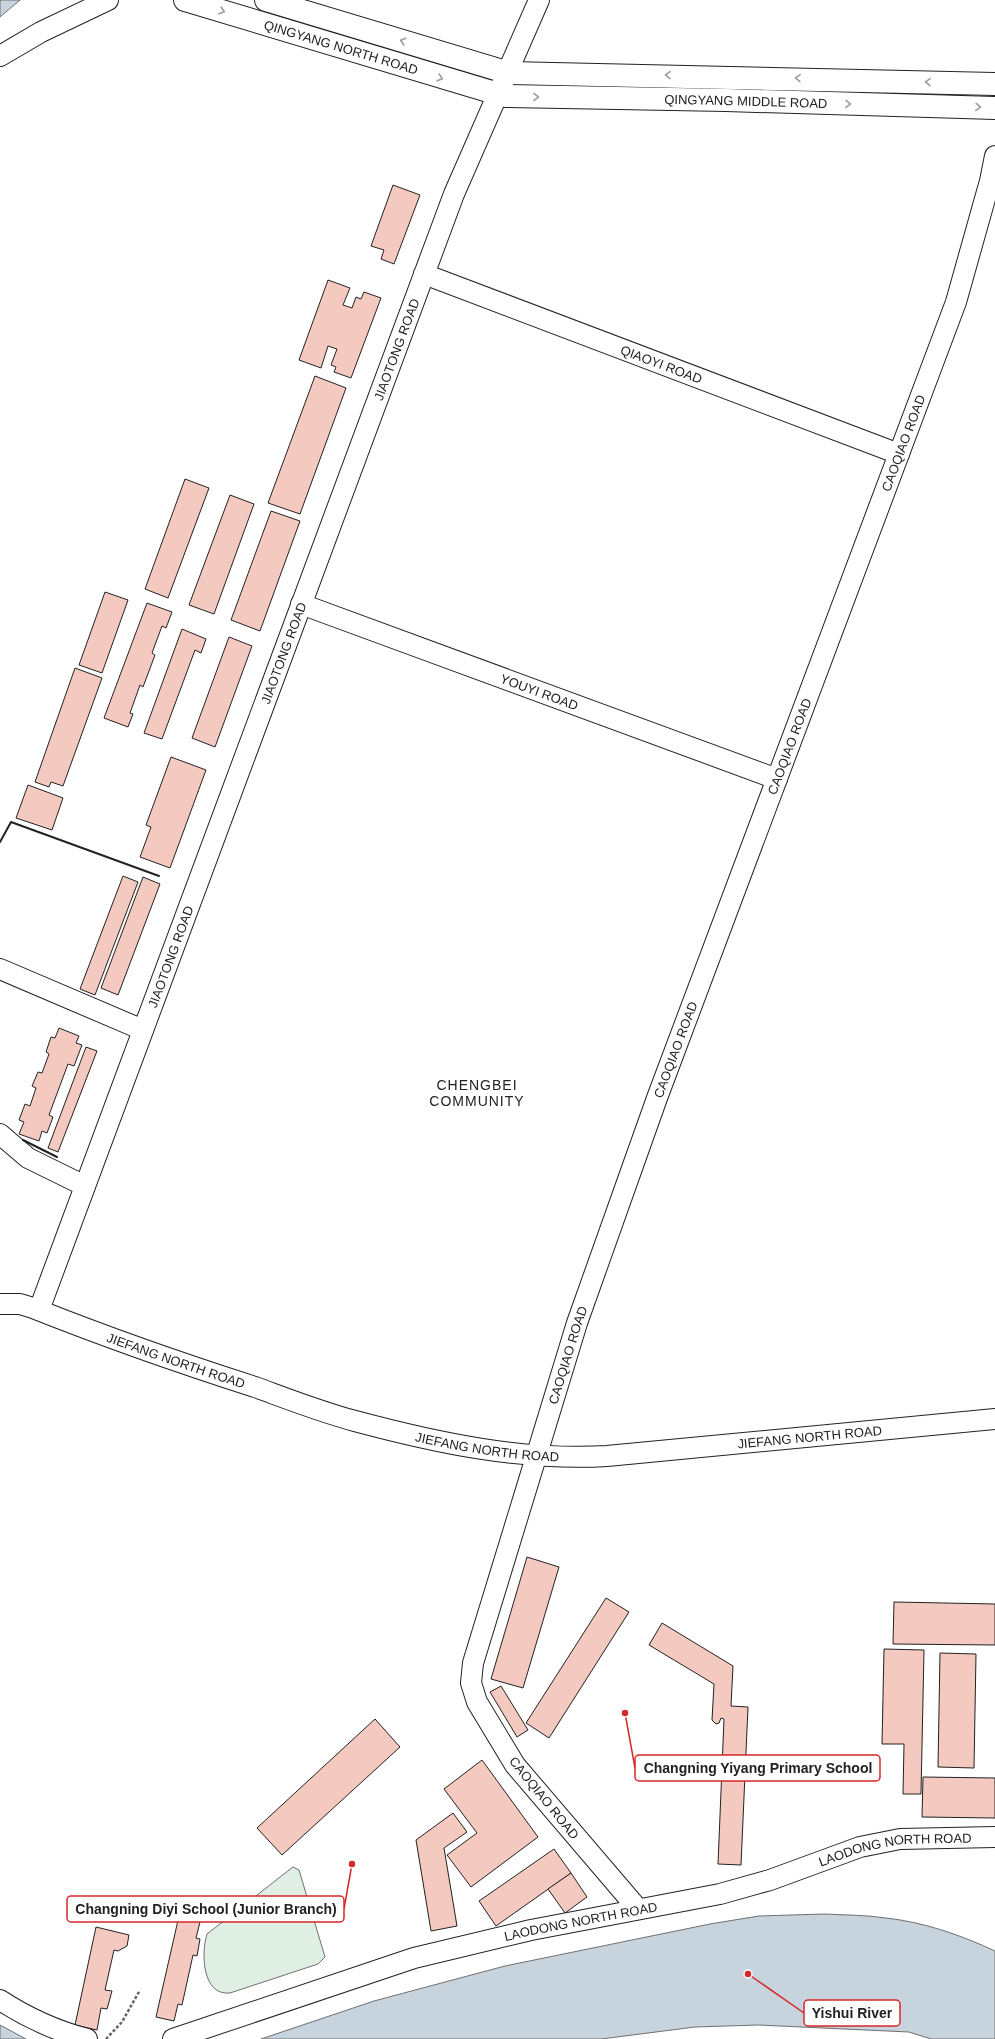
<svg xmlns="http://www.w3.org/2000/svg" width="995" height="2039" viewBox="0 0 995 2039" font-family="Arial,sans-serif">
  <rect width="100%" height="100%" fill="#fff"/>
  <path fill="#e0efe3" stroke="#6f6f6f" d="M293,1867L299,1870L325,1957L318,1964L230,1993C202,1996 201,1953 207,1934Z"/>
  <g fill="#c7d3dd" stroke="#6f6f6f">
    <polygon points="0,0 20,0 0,17"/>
    <path d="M824,1914C845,1915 866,1915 886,1918C923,1922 961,1935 995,1951V2039H931L909,2032L758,2025L695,2027L601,2039H261L374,2001L505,1966L710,1924L759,1916Z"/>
    <polygon points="0,2025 26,2039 0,2039"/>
  </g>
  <g fill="#f3c9c0" stroke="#222">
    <polygon points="393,185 420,195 394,264 381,259 384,250 371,246"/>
    <polygon points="328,280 350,288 343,305 352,308 356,297 361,299 364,292 381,298 351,378 334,372 336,367 331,365 337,349 328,346 321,368 299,360"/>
    <polygon points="315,376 346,388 300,514 268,503"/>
    <polygon points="185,479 209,488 168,598 145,589"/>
    <polygon points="230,495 254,504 214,614 189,605"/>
    <polygon points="271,511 300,521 260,631 231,620"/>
    <polygon points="105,592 128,600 102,673 79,665"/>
    <polygon points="147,603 172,612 166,628 162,626 152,653 155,655 143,687 140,685 130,713 133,714 128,727 104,718"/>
    <polygon points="182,629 206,639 201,653 195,650 162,739 144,733"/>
    <polygon points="229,637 252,646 215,747 192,738"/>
    <polygon points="75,668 102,678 63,786 51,782 49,787 35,782"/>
    <polygon points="171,757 206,770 170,868 140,857 151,827 146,825"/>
    <polygon points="28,785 63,798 52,830 16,818"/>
    <polygon points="123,876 138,882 95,995 80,989"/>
    <polygon points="143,877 160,884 118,995 101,988"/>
    <polygon points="59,1028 79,1036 76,1043 82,1045 74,1066 68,1064 49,1115 53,1117 47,1133 42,1131 39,1141 19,1134 24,1122 19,1120 25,1104 30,1106 36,1088 32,1086 38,1072 42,1073 49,1054 46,1052 51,1037 55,1038"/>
    <polygon points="86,1047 97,1051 58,1152 48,1148"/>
    <polygon points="527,1557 559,1567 523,1688 491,1679"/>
    <polygon points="606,1598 629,1612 549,1738 526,1723"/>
    <polygon points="894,1602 995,1604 995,1645 893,1644"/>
    <polygon points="662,1623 733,1666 731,1706 748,1707 741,1865 718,1864 724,1719 721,1718 719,1723 716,1724 712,1720 714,1684 649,1645"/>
    <polygon points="884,1649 924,1650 921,1794 903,1794 904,1744 882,1744"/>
    <polygon points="940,1653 976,1654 974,1768 938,1767"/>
    <polygon points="501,1686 528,1730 517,1737 490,1692"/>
    <polygon points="375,1719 400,1747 282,1855 257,1828"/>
    <polygon points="482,1760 538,1837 471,1887 447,1855 477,1833 444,1789"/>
    <polygon points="923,1777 995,1778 995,1818 922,1817"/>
    <polygon points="453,1813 467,1832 444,1848 457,1926 431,1931 416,1840"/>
    <polygon points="554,1849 571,1873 496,1926 479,1901"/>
    <polygon points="571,1873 587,1897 565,1913 548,1889"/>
    <polygon points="181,1907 198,1911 197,1917 201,1918 196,1938 200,1939 197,1956 193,1955 182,2005 178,2004 174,2021 156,2017"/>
    <polygon points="96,1927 129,1935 127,1946 118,1951 114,1950 105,1990 112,1991 107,2009 101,2008 97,2030 75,2025"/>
  </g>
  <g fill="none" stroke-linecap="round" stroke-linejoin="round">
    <defs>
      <g id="minor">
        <polyline points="0,56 41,32 108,0"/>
        <path id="s1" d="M424,274L899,454"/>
        <path id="s2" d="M301,604L777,779"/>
        <polyline points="0,969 143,1030"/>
        <polyline points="0,1134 28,1158 85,1186"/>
        <path id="s3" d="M0,1304H20L33,1308C106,1337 180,1363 255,1387C288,1399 321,1412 355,1421C437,1443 522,1461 607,1456L995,1419"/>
        <path id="s4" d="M39,1310L454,194L539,0"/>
        <path id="s5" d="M638,1909L515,1765L477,1702L471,1683L473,1663L577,1323L657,1098L956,302L990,181L995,156"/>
        <path d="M0,2000C26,2017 57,2031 87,2039"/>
        <path id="s6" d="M173,2039L414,1958L531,1930L720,1894L770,1880L860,1847L900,1839L995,1837"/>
      </g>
      <g id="major">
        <path id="s7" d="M185,0L505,96L726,100L995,108"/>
        <polyline points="266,0 509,73 995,84"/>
      </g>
    </defs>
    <use href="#minor" stroke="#222" stroke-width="22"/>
    <use href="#major" stroke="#222" stroke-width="24"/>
    <polyline stroke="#646464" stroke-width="2.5" stroke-dasharray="3 2" stroke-linecap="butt" points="106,2039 122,2022 140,1990"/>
    <use href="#minor" stroke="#fff" stroke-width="20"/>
    <use href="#major" stroke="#fff" stroke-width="22"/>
    <g stroke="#222" stroke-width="2">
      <polyline points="0,842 11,822 159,876"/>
      <polyline points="23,1140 57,1157"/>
    </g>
  </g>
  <defs><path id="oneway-chevron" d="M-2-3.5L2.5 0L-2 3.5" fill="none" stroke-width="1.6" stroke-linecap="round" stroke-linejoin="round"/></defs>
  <g stroke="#9c9c9c">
    <use href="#oneway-chevron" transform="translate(222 11) rotate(17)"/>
    <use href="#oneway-chevron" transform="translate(403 41) rotate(-163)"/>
    <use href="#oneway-chevron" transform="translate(668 75) rotate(-179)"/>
    <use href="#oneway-chevron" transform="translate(440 78) rotate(17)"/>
    <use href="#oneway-chevron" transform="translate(798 78) rotate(-178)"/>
    <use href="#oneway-chevron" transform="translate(928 82) rotate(-178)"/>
    <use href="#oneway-chevron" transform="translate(536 97) rotate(1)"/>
    <use href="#oneway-chevron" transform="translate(848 104) rotate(2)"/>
    <use href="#oneway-chevron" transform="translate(978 107) rotate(2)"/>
  </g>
  <g text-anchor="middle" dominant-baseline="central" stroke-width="3" stroke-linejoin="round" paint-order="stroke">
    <g font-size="13" fill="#222" stroke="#fff">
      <text stroke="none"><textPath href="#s7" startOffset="163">QINGYANG NORTH ROAD</textPath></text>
      <text stroke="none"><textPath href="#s7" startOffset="575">QINGYANG MIDDLE ROAD</textPath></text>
      <text stroke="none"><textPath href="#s4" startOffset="1025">JIAOTONG ROAD</textPath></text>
      <text stroke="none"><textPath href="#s1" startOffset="254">QIAOYI ROAD</textPath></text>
      <text stroke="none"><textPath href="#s5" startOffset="1597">CAOQIAO ROAD</textPath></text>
      <text stroke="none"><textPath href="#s4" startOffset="701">JIAOTONG ROAD</textPath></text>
      <text stroke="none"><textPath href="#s2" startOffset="254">YOUYI ROAD</textPath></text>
      <text stroke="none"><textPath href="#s5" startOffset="1273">CAOQIAO ROAD</textPath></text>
      <text stroke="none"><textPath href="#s4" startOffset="377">JIAOTONG ROAD</textPath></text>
      <text stroke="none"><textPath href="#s5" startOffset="949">CAOQIAO ROAD</textPath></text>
      <text stroke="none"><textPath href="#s5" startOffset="625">CAOQIAO ROAD</textPath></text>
      <text stroke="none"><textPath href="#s3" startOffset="186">JIEFANG NORTH ROAD</textPath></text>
      <text stroke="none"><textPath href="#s3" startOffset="834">JIEFANG NORTH ROAD</textPath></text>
      <text stroke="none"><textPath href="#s3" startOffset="510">JIEFANG NORTH ROAD</textPath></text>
      <text transform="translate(544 1798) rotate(51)">CAOQIAO ROAD</text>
      <text stroke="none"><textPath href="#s6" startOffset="749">LAODONG NORTH ROAD</textPath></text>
      <text stroke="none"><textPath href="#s6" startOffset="425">LAODONG NORTH ROAD</textPath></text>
    </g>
    <g font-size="14" letter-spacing="1" fill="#222" stroke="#fff">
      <text x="477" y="1085">CHENGBEI<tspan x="477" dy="16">COMMUNITY</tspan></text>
    </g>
  </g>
  <path fill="none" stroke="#d62828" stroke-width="1.5" d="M625 1713L635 1768M352 1864L344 1909M748 1974L804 2013"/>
  <g fill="#d62828" stroke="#fff" stroke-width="1.5">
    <circle cx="625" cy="1713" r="4"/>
    <circle cx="352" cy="1864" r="4"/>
    <circle cx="748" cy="1974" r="4"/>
  </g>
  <g fill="#fff" stroke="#d62828" stroke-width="1.5">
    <rect x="635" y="1755" width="245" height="26" rx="4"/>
    <rect x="67" y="1896" width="277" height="26" rx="4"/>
    <rect x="804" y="2000" width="96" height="26" rx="4"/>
  </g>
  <g font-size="14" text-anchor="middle" font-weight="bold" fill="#222">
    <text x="758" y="1773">Changning Yiyang Primary School</text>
    <text x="206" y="1914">Changning Diyi School (Junior Branch)</text>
    <text x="852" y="2018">Yishui River</text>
  </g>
</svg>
